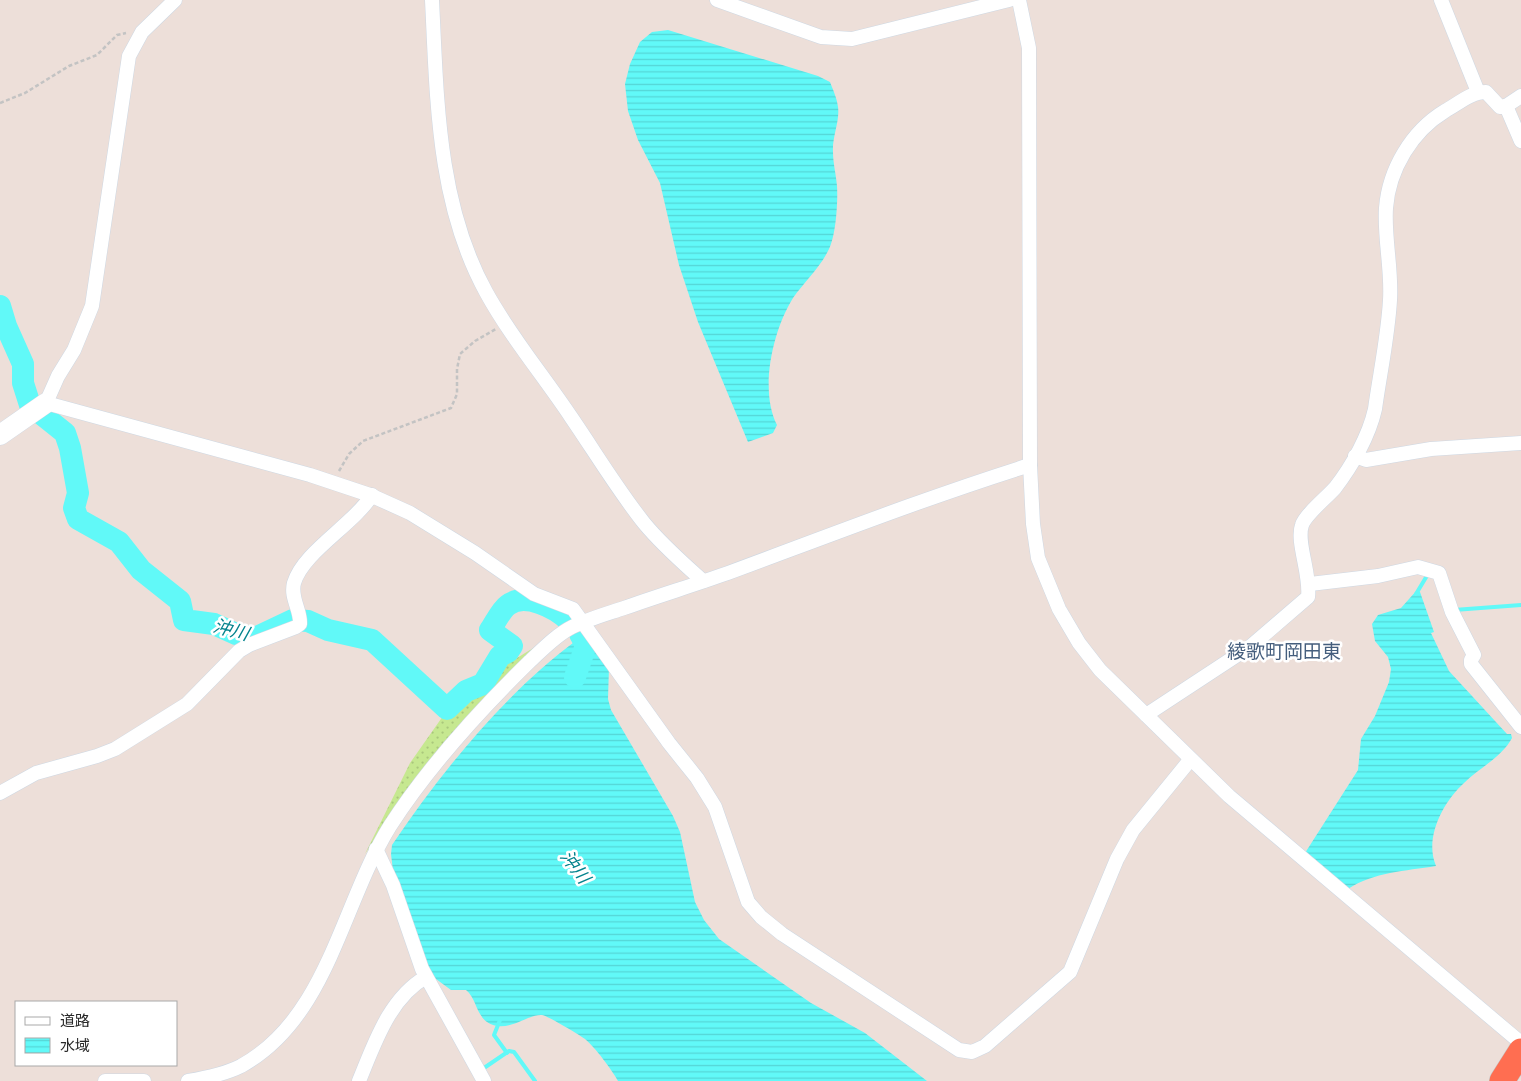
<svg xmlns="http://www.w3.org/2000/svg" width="1521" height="1081" viewBox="0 0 1521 1081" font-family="'Fira Sans Condensed','Noto Sans JP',sans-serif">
  <defs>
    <pattern id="grass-dots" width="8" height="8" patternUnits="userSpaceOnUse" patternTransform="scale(1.25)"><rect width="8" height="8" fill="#c6e890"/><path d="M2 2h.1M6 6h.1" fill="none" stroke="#aac77c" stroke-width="1.8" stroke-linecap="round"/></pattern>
    <pattern id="water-rules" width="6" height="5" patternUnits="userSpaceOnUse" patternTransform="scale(1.25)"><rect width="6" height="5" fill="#61f9f8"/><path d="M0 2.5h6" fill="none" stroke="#54d5d5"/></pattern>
  </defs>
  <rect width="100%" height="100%" fill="#eddfd9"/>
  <polygon fill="url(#grass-dots)" points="548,639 399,802 365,854 410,763 443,716 468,693 484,686 496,667 512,661"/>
  <g fill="url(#water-rules)">
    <path d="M668,30L818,76L830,82C833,90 837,98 838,107C840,121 832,137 833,152C833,163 836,174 837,186C838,202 836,235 829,249C820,268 805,281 793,298C773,330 759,390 777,425L773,433L748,442L698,322L679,265L660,183L638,140L628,111L625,84L630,64L640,42L652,32Z"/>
    <path d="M1417,590L1420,592L1434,632L1431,633L1449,671L1507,734H1511L1512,738C1502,757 1479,768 1464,783C1443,802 1424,838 1436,866C1405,871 1374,872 1348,889L1305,853L1358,770L1361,739L1375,716L1389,682L1391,669L1388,657L1375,641L1372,624L1378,615L1401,608Z"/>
    <path d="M577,640L587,653L596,647L609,667L608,699L611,710L673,816L680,832L695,902L704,920L719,939L811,1003L865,1033L927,1081H618C612,1070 595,1047 585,1039C580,1035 546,1015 542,1015C527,1014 506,1035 487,1022C476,1014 476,998 466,990H451L436,979H432L393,871L391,854L392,845C442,771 505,693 577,640Z"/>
  </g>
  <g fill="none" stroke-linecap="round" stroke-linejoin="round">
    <g stroke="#61f9f8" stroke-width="4">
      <polyline points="1416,594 1428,574 1430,575"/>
      <polyline points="1454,610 1521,605"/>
      <polyline points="500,1020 494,1035 507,1053"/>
      <polyline points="484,1068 509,1051 514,1052 535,1081"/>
    </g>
    <g stroke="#61f9f8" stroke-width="22">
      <path d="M0,306L6,326L23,364V383L30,405L65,433L70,448L78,493L74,508L78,519L119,542L141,570L180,601L184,620L214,624L236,634L255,638L293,620L308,621L328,630L372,640L447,709L466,691L483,684L500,656L508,652L512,646L490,630C495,623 501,610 508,605C525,592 555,608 568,620"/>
      <polyline points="575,677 586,645 580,634"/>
    </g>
    <defs>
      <g id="street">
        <polyline points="175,0 142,32 129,56 92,306 74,350 58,376 46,403 310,475 370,495 410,513 475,553 534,594 573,609 669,743 697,778 715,807 748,902 761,917 782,934 959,1050 972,1052 985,1046 1070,972 1117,859 1133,830 1190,760"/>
        <path d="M432,0C437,98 437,203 486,292C510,336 543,375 571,417C595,452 617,489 644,523C662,545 683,563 703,581"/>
        <polyline points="717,0 821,37 852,39 1009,0"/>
        <polyline points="1019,0 1029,48 1030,465 1033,524 1038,558 1059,609 1079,643 1100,670 1229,796 1521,1043"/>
        <polyline points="1441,0 1478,92"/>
        <polyline points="1506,106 1521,96"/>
        <polyline points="1355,456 1366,460 1431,449 1521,443"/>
        <polyline points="1310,584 1378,576 1418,567 1439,573 1452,612 1474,655 1471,660 1471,664 1521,727"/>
        <path d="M1146,715L1251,646L1308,597C1311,575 1296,542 1302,525C1305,515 1327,497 1335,488C1352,466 1369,436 1375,409C1380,373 1388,336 1390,300C1392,269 1384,238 1386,208C1389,169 1412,131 1445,111C1458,104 1471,92 1486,92L1500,107L1506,106L1521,141"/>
        <path d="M0,793L36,773L97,756L115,749L187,704L239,651L249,645L296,627L300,624C301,610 290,598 294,583C303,552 353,525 372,495"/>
        <polyline points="376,849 393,885 422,969 484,1081"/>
        <polyline points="105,1081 144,1081"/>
        <path d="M188,1081C206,1078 225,1074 241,1066C328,1018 341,905 390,826C428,767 479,711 529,662C542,650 556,635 572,627C588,619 606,614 624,608C658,596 694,585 728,573C828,536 928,497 1030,465"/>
        <path d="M359,1081C374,1045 389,998 426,977"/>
      </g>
      <polyline id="secondary" points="0,435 46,403"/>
      <polyline id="highway" points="1502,1081 1521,1051"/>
    </defs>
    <use href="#street" stroke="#ced8e3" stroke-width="15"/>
    <use href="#secondary" stroke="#ced8e3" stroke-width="21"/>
    <use href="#highway" stroke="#c3c3c3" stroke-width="26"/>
    <g stroke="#c3c3c3" stroke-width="2.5" stroke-dasharray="4 2.5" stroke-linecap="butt">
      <polyline points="0,103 25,93 69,66 97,55 117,35 126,33"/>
      <polyline points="339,471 349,454 363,441 451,408 457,394 457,369 460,354 475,341 496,329"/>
    </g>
    <use href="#street" stroke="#fff" stroke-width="14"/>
    <use href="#secondary" stroke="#fff" stroke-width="20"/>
    <use href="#highway" stroke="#ff6e51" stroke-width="25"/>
  </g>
  <g text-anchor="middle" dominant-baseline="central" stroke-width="5" stroke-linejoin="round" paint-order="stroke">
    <g font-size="18" font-style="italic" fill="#04838d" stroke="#fff">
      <text transform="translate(231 630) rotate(15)">沖川</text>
      <text transform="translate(575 867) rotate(53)">沖川</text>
    </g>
    <g font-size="19" fill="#455e7d" stroke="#fff">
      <text x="1284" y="651">綾歌町岡田東</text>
    </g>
  </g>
  <rect x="15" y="1001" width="162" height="65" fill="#ffffff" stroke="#a9a9a9"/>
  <rect x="25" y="1017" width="25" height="8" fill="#ffffff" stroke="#a9a9a9"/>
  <text x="60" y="1026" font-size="15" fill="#292929">道路</text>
  <rect x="25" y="1038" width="25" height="15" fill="url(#water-rules)" stroke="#a9a9a9"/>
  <text x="60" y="1051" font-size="15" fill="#292929">水域</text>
</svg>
